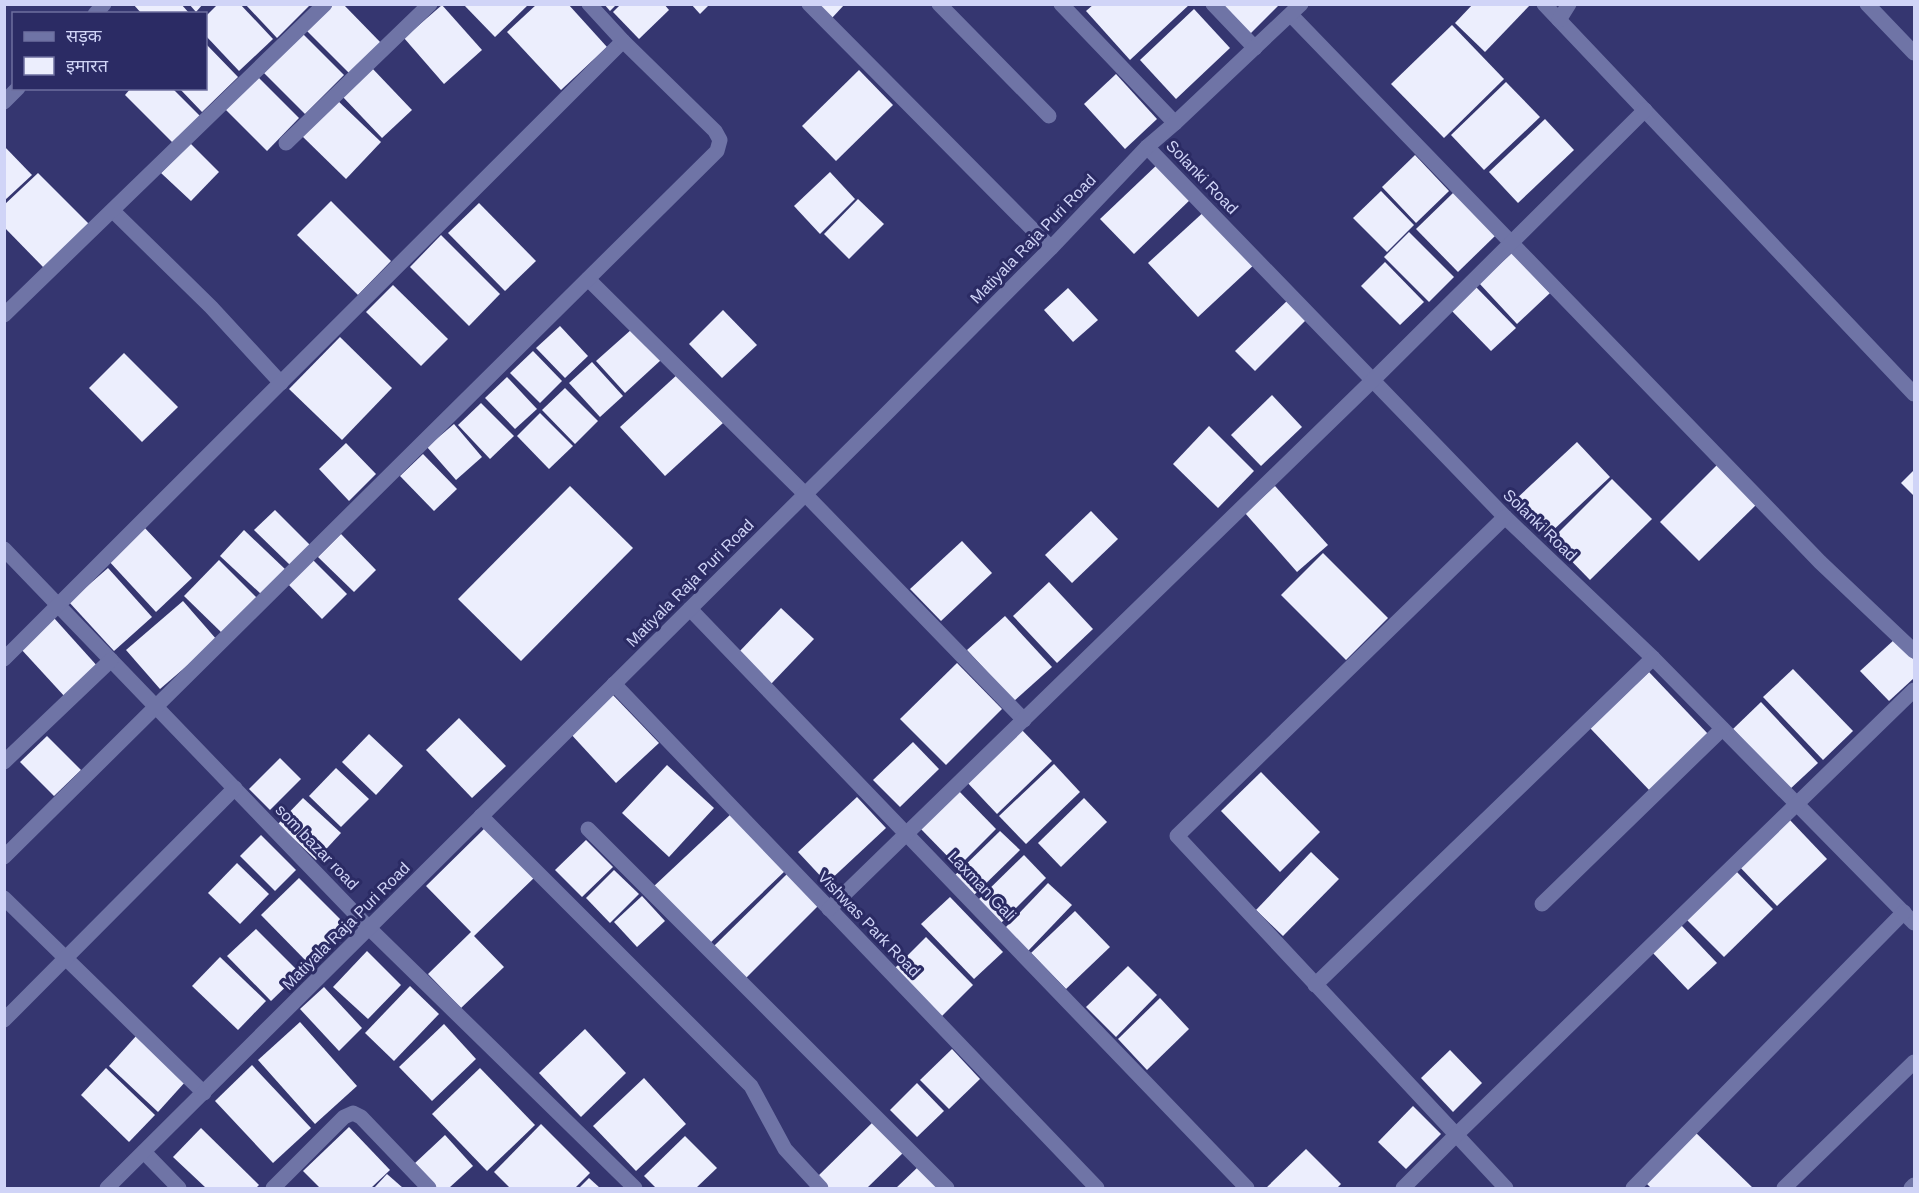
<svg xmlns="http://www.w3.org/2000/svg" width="1919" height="1193" viewBox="0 0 1919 1193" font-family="Helvetica,'Noto Sans Devanagari',sans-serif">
  <rect width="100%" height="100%" fill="#353670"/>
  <g fill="#eceefd">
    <polygon points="133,4 181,4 190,14 142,14"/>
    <polygon points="189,4 203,4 196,12"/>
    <polygon points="218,4 240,4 273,39 239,71 206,36 206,16"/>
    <polygon points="245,4 311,4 277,38"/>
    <polygon points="330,4 343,4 382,44 351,75 305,29"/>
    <polygon points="463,4 529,4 495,37"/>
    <polygon points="537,4 568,4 607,47 561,90 507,32"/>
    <polygon points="604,4 617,4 610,11"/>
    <polygon points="621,4 664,4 669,10 639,39 613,12"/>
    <polygon points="691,4 710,4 700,14"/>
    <polygon points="816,4 845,4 831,19"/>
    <polygon points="1094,4 1190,4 1130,60 1086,11"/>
    <polygon points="1220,4 1280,4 1250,34"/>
    <polygon points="1473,4 1531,4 1485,52 1455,23"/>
    <polygon points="442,5 482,50 444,84 404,38"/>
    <polygon points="1194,9 1230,48 1176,99 1140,60"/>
    <polygon points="1452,25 1504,79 1444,138 1391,84"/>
    <polygon points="303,34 344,75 305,114 264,73"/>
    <polygon points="206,44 238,77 202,112 179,88 206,88"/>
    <polygon points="371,67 412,110 382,138 342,96"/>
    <polygon points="859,70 893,105 836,161 802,126"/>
    <polygon points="1116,74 1157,119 1125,149 1084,104"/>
    <polygon points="257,76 299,118 267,151 225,109"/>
    <polygon points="1506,82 1540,117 1484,170 1451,135"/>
    <polygon points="131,88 172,88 201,117 174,144 125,95"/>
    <polygon points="336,99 381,142 346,179 301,135"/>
    <polygon points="1545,119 1574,150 1518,203 1489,172"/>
    <polygon points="190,143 219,172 191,201 161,173"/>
    <polygon points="4,146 32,175 4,201"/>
    <polygon points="1415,155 1449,191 1416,223 1382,187"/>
    <polygon points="1160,162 1193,197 1134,254 1100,219"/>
    <polygon points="830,172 855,199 820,234 794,206"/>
    <polygon points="38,173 89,224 44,268 4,227 4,205"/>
    <polygon points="1381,191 1414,225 1387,252 1353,218"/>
    <polygon points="1454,192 1496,235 1458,272 1416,229"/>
    <polygon points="858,199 884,224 849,259 824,234"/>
    <polygon points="331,201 391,261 358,295 297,235"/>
    <polygon points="479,203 536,261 505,291 448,233"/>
    <polygon points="1207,209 1257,262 1198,317 1148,263"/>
    <polygon points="1409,232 1454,277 1429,302 1384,257"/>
    <polygon points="441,235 500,294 469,326 410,267"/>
    <polygon points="1512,253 1550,293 1517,324 1479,283"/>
    <polygon points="1385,262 1424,302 1400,325 1361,286"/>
    <polygon points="393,285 448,339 421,366 366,312"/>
    <polygon points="1476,287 1516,328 1491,351 1451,310"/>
    <polygon points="1068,288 1098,320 1073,342 1044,310"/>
    <polygon points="1289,299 1308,318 1255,371 1235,351"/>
    <polygon points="723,310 757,345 722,378 689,344"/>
    <polygon points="560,326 588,356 565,378 536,348"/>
    <polygon points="632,329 661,360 625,393 596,361"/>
    <polygon points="340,337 392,388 342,440 289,389"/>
    <polygon points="533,351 562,381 540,403 510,373"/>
    <polygon points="124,353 178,407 142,442 89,388"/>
    <polygon points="592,362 623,396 600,417 569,383"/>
    <polygon points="678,374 723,423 665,476 620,427"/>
    <polygon points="507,377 537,409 515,429 485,398"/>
    <polygon points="565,388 598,421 575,444 542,410"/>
    <polygon points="1272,395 1302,427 1261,466 1231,435"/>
    <polygon points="481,403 514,436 490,459 458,425"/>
    <polygon points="540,413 573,446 549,469 517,436"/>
    <polygon points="454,424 482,457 456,480 427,447"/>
    <polygon points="1209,426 1254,471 1218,508 1173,464"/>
    <polygon points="1577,442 1610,477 1548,535 1515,500"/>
    <polygon points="346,443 376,474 349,501 319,469"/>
    <polygon points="423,454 457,489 434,511 400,476"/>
    <polygon points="1717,465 1757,504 1699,561 1660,522"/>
    <polygon points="1914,470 1914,496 1901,483"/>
    <polygon points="1612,479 1652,519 1590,580 1551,540"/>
    <polygon points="570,486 633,548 521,661 458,599"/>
    <polygon points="1275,486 1328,545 1297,572 1245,513"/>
    <polygon points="275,510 310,545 290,565 254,530"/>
    <polygon points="1091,511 1118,539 1072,583 1045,555"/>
    <polygon points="143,526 192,578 156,612 107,559"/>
    <polygon points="244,530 286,570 262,595 220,556"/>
    <polygon points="341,534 376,570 354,592 318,557"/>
    <polygon points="962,541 992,573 941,621 910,589"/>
    <polygon points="1323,553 1388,618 1346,660 1281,595"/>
    <polygon points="312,559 347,594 322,619 287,583"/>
    <polygon points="219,560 258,599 223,634 184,596"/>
    <polygon points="108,568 152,617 114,651 69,602"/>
    <polygon points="1049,582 1093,629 1057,663 1013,616"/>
    <polygon points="183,601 217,640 160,689 126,650"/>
    <polygon points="781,608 814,639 771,684 738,653"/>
    <polygon points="1005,616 1052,667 1014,701 967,650"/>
    <polygon points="54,618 99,668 66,698 21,649"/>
    <polygon points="1895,639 1914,660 1914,678 1889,701 1860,671"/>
    <polygon points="957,663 1002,709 946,765 900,719"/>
    <polygon points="1793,669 1853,731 1823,760 1763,697"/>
    <polygon points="1649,672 1709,735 1651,792 1590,728"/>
    <polygon points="611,693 659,743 616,783 569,732"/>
    <polygon points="1761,702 1818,763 1789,790 1733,729"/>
    <polygon points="459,718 506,766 472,798 426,750"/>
    <polygon points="1019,727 1052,761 997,814 965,780"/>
    <polygon points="369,734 403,766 376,795 342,762"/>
    <polygon points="47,736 81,770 54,796 20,762"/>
    <polygon points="913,742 939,769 900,807 873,780"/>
    <polygon points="280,758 301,779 270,810 249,789"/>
    <polygon points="1054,764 1080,792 1026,844 999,816"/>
    <polygon points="667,765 714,808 669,857 622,813"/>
    <polygon points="336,768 369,799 341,827 309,796"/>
    <polygon points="1261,772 1320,832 1280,872 1221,811"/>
    <polygon points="956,788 996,829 958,867 918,826"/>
    <polygon points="857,797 886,828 827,883 798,852"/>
    <polygon points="303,798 341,833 316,860 278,824"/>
    <polygon points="1084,798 1107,822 1061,867 1038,843"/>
    <polygon points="732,813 786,870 708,945 653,887"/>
    <polygon points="1788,818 1827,859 1777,906 1738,865"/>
    <polygon points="487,826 536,876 474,936 504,967 461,1008 428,974 471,932 426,886"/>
    <polygon points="1000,831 1020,850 972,897 953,877"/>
    <polygon points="261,835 296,870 275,891 240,856"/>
    <polygon points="586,840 613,867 582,897 555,870"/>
    <polygon points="1311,852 1339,879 1283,936 1256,910"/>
    <polygon points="1024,855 1046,878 1001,923 978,900"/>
    <polygon points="237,863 269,894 240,924 208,893"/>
    <polygon points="614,870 639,894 610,923 586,898"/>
    <polygon points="1735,870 1773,909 1724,957 1686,919"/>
    <polygon points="789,872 820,904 746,978 714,946"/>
    <polygon points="299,878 347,926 309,964 261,915"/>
    <polygon points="1048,883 1072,905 1028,951 1005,928"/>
    <polygon points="642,896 665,921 637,947 614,922"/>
    <polygon points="950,897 1003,952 974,979 921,924"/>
    <polygon points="1075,911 1110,947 1066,989 1031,953"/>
    <polygon points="1680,924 1717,963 1688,990 1652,952"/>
    <polygon points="256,929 300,973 271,1001 227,956"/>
    <polygon points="926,937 973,985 940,1018 893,970"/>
    <polygon points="367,951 401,985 368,1019 333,987"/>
    <polygon points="220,957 266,1001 238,1030 192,986"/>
    <polygon points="1128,966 1157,995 1116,1037 1086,1007"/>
    <polygon points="410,986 439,1014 394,1061 365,1033"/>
    <polygon points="324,987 362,1028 339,1051 300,1009"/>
    <polygon points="1160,998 1189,1029 1147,1070 1118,1039"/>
    <polygon points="300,1022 357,1086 315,1124 258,1060"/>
    <polygon points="444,1024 476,1059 432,1101 399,1067"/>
    <polygon points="585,1029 626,1073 581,1117 539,1073"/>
    <polygon points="137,1035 186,1081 158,1112 109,1066"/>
    <polygon points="952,1049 980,1079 949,1109 920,1080"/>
    <polygon points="1450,1050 1482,1083 1453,1112 1421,1078"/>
    <polygon points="252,1065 311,1128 273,1163 215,1101"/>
    <polygon points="106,1068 155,1115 129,1142 81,1095"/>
    <polygon points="480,1068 535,1125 487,1171 432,1114"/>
    <polygon points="644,1078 686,1124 636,1171 593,1126"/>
    <polygon points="917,1083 944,1111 917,1137 890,1110"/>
    <polygon points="1413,1106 1441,1134 1406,1169 1378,1142"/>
    <polygon points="876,1119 906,1150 867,1188 824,1188 815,1179"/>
    <polygon points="541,1124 590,1173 575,1188 510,1188 494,1172"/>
    <polygon points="349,1127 390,1170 371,1188 320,1188 303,1171"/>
    <polygon points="201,1128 259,1185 256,1188 206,1188 173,1157"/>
    <polygon points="1693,1130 1753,1188 1651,1188 1644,1181"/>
    <polygon points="445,1135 473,1166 449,1188 437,1188 414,1164"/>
    <polygon points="685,1136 717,1168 696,1188 656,1188 644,1176"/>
    <polygon points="1306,1149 1341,1184 1337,1188 1266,1188"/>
    <polygon points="918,1167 940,1188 896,1188"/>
    <polygon points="387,1174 403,1188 374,1188"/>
    <polygon points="589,1178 600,1188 579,1188"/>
  </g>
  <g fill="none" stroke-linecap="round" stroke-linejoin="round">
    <g stroke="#6f74a6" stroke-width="15">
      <polyline points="809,4 1051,248"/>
      <polyline points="939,4 1049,116"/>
      <polyline points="1061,4 1175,123"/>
      <polyline points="1213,4 1255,48"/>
      <polyline points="1544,4 1914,394"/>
      <polyline points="1867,4 1914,53"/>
      <polyline points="95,14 104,4"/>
      <polyline points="1291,15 1820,562 1914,651"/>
      <polyline points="1559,20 1569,4"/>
      <polyline points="4,102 18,88"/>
      <polyline points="286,143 430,4"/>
      <polyline points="1147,147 1505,517 1653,658 1914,923"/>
      <polyline points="113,211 211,307 281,383"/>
      <polyline points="588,279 805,494 1024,720"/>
      <polyline points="4,315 325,4"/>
      <polyline points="1505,517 1177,836 1506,1188"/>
      <polyline points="4,549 369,928 635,1188"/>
      <polyline points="690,609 1247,1188"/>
      <polyline points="4,659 623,41"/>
      <polyline points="614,684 1097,1188"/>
      <polyline points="4,762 111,660"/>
      <polyline points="481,816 751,1086 785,1149 821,1188"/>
      <polyline points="588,829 947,1188"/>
      <polyline points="4,857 717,151 720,140 715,131 623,41 589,4"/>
      <polyline points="4,898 204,1093"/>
      <polyline points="1542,904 1722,729"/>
      <polyline points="829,909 1373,380 1645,110"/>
      <polyline points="1315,985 1653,658"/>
      <polyline points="4,1020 235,788"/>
      <polyline points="144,1152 179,1188"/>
      <polyline points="107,1188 885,415 1051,248 1147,147 1175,123 1301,4"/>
      <polyline points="273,1188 344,1117 353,1113 361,1117 429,1188"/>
      <polyline points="1403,1188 1456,1135 1914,690"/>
      <polyline points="1633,1188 1904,912"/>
      <polyline points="1784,1188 1914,1062"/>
      <polyline points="1911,1188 1914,1185"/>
    </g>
  </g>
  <g text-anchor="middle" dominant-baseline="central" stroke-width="6" stroke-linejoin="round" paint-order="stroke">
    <g font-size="16" fill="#d0d4f7" stroke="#2b2b64">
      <text transform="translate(1202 177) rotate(46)">Solanki Road</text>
      <text transform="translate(1033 239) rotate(-46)">Matiyala Raja Puri Road</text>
      <text transform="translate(1540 525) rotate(44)">Solanki Road</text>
      <text transform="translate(690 583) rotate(-45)">Matiyala Raja Puri Road</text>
      <text transform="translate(317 847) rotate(46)">som bazar road</text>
      <text transform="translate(982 886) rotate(46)">Laxman Gali</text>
      <text transform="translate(869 924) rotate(46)">Vishwas Park Road</text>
      <text transform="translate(346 926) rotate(-45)">Matiyala Raja Puri Road</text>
    </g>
  </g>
  <rect width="1919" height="1193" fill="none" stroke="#d0d4f7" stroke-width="12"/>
  <rect x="12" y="12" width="195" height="78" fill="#2b2b64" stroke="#6d6f9f" stroke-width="1.5"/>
  <rect x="24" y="32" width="30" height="9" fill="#6f74a6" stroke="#6d6f9f" stroke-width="1.5"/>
  <text x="66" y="42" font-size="18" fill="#d0d4f7">सड़क</text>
  <rect x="24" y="57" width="30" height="18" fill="#eceefd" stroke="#6d6f9f" stroke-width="1.5"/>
  <text x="66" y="72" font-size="18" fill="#d0d4f7">इमारत</text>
</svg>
